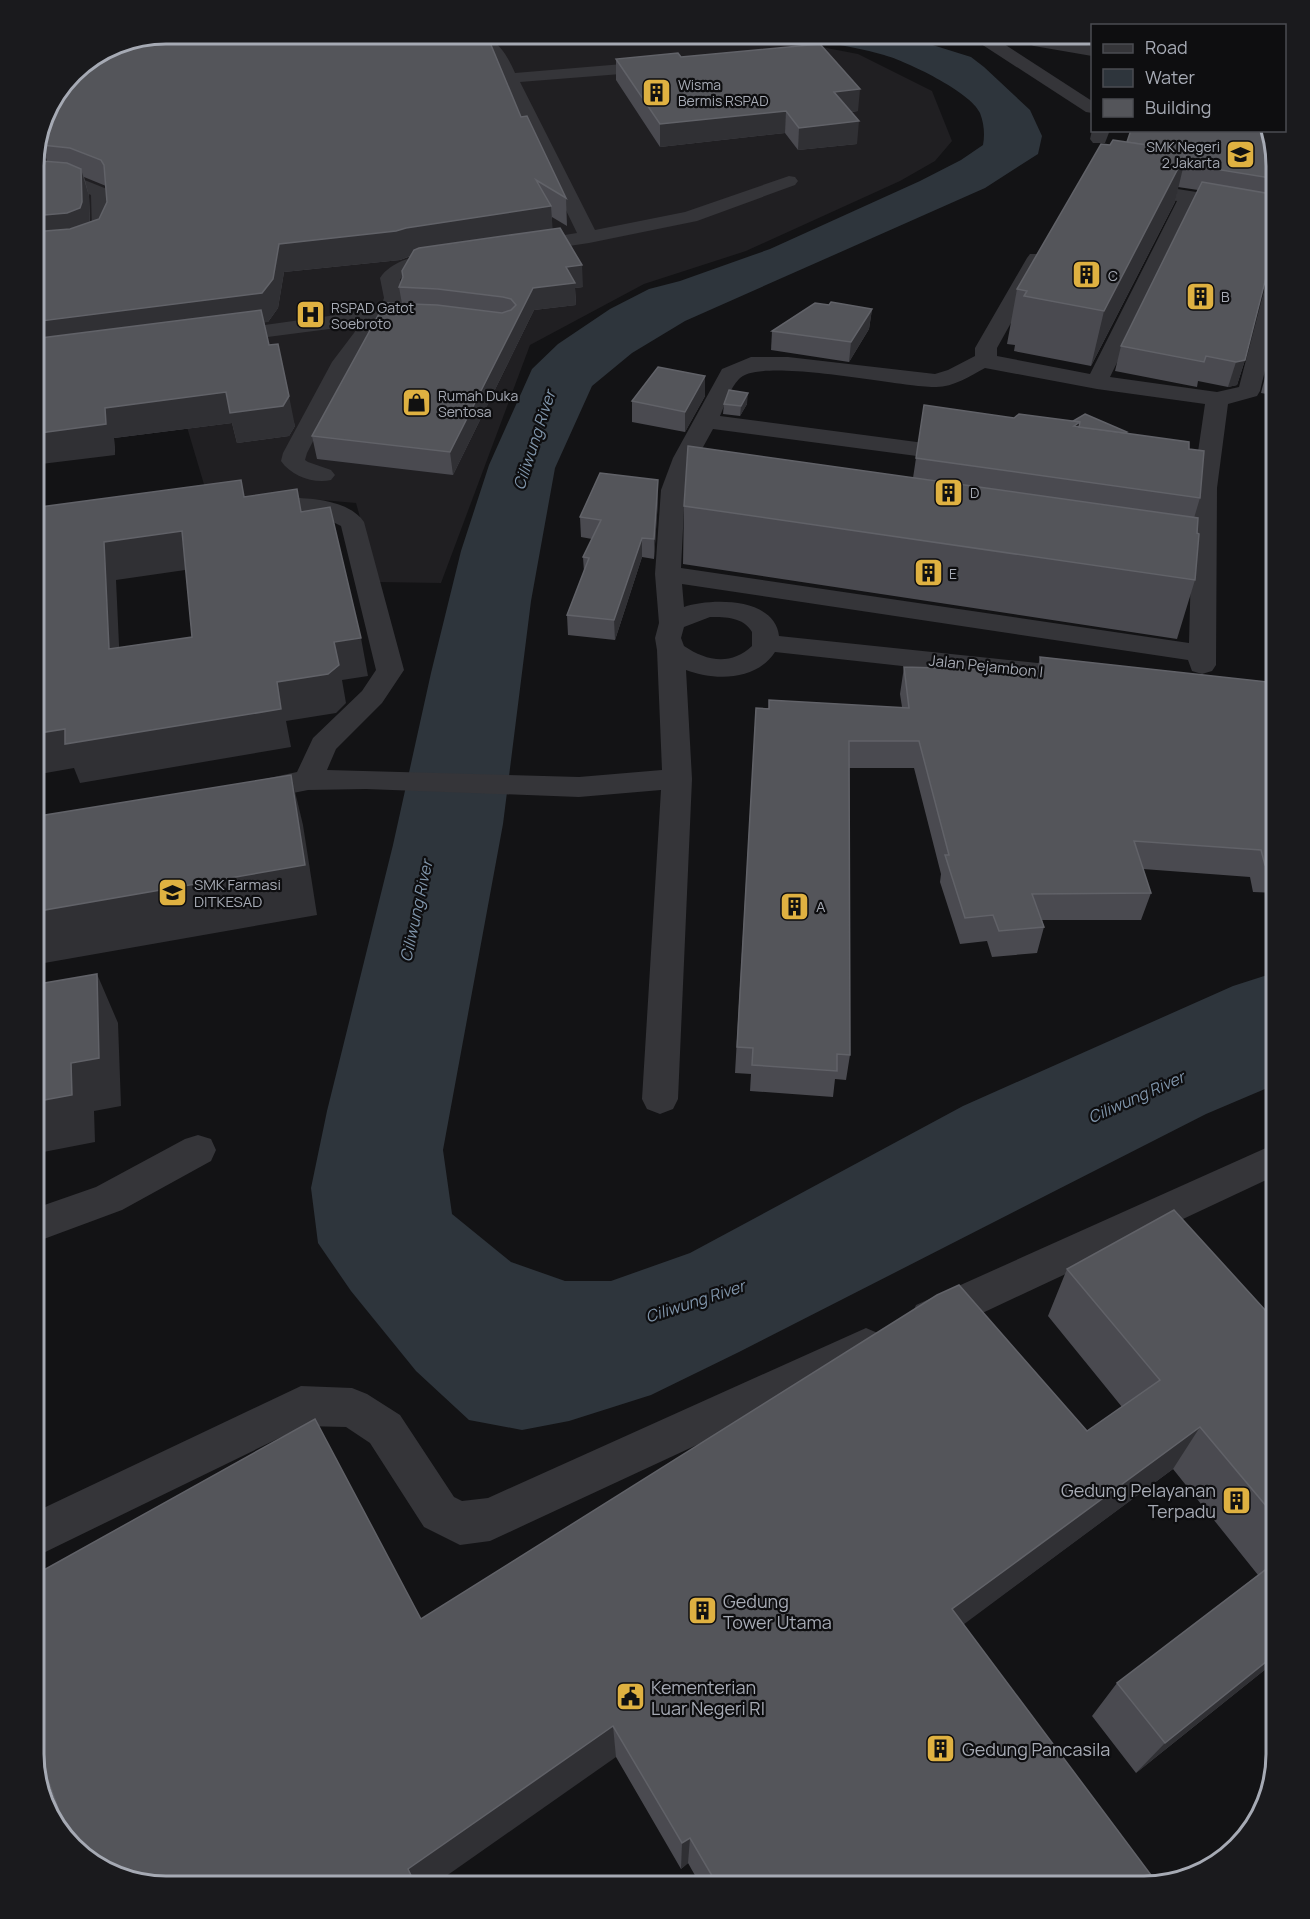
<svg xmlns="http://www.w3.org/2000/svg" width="1310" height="1919" viewBox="0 0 1310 1919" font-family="Manrope,sans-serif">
  <rect width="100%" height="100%" fill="#131315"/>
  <polygon fill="#201f22" points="166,33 375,46 590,33 699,33 769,37 858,54 932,91 952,141 935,161 900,181 746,251 644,284 530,345 441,583 378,582 356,503 287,497 211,508 165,353 33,370 33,157 43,115 72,72 115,43"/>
  <path fill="#2e353c" d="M757,33H870L923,42L971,57L984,67L1030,110L1042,136L1038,154L985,188L685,321L632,353L592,386L555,468L531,601L503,824L443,1150L452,1214L511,1262L565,1281H611L690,1253L963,1106L1233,986L1277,972V1084L1206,1114L739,1352L651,1395L569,1421L522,1430L469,1420L416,1371L351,1291L318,1243L311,1188L327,1111L393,845L431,673L461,551L489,465L532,369L558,344L610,309L649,289L680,281L770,249L920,181L961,160L983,145C985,135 984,123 980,113C971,92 906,61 884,55C843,43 799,39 757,33Z"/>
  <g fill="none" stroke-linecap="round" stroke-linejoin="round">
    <g fill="#353539" fill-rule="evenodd">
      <polygon points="971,33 987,33 1092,101 1092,113 1086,112 975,40"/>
      <polygon points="1004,33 1027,33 1092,46 1092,56 1034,46 1007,36"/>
      <path d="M483,36C499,40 509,59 515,73L659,61L667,66L659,71L520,82L595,230L685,212L789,176L795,177L798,181L795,185L697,221L589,243L522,253L515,251L512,247L515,243L577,233L493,60L479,46L452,49L444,44L452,39Z"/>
      <polygon points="1092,130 1110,130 1105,143 1093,143 1090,139"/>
      <polygon points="33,173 77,177 107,189 109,193 112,230 106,245 78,255 33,259 33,247 75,243 90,238 92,230 91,195 75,188 33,184"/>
      <path d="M1134,182L1240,199L1247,201L1249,205L1247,209L1240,211L1195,203L1110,377L1217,392L1239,387L1267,279L1270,275L1277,273V321L1260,391L1257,396L1228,404L1217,488L1216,665L1212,671L1202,674L1192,671L1188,660L682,584L684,607C711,598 775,597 779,636L1076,667L1086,670L1090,676L1086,682L1076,685L775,652C756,681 715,681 686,670L692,779L678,1099L673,1109L660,1114L647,1109L642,1099L661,790L579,797L366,789L308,790L248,802L237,799L233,792L237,785L297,772L313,738L362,691L376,670L341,526C320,515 303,511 280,513C268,514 258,516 246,513L243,508L246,503C276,495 345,493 364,522L404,670L382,703L336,749L327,770L579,777L662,770L657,650L655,638L659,623L655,574L661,490L673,458L722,369L751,357H788L935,374L948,370L975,356V348L1027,258L1030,254H1044L1047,258L997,348V356L1090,374L1177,201L1127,192L1125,188L1127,184ZM985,368L1097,389L1205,404L1194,479L1156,475L1148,477L1144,482L1148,487L1193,494L1189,643L681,568L685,490L697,458L713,429L962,462L970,460L974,455L970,450L962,448L720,416C725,405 730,388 739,379C759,356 899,387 934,387C952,388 970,376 985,368ZM710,617C726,617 743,617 752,632V646C731,666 706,661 684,646L681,638L684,627Z"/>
      <path d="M447,252L454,254L457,258L454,262L416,270L400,279L404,298L396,314L398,317L395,321L383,323L353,363L307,453L305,460L308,462L331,470L335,475L331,480C314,484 291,476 281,461L283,453L332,362L360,325L222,343L214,342L211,337L214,332L372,310L381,306L384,298L380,278C394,257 424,255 447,252Z"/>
      <polygon points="198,1135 211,1139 216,1150 211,1161 122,1210 33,1243 33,1209 96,1187 185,1139"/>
      <polygon points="1277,1143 1277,1175 944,1331 930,1336 916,1331 910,1318 916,1305"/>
      <polygon points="866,1328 880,1334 886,1347 880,1360 490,1541 460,1545 424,1527 370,1443 346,1427 304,1426 33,1558 33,1513 301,1386 352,1388 367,1394 400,1415 454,1497 462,1501 488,1498"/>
    </g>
  </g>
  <g fill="#4a4a50" fill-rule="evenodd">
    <polygon points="1053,33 1092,33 1092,46 1053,36"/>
    <path d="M249,35L521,117L566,198L567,226L552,217V229L583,287L575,288L576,305L534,310L453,475L317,459L312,436L402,304L399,287L411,256L400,260L284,272L278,308L268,322H264L269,345L295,426L289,436L237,443L232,423L114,438L115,455L41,175L47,161L42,145ZM84,177L106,186L107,202L99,219L90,222L89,196Z"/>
    <polygon points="681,57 858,111 851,112 857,144 798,150 785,133 660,147 616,80 616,59"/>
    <polygon points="1127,142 1277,166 1277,271 1269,273 1266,276 1245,360 1237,385 1228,387 1198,381 1197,387 1115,371 1121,346 1198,190 1178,187 1175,202 1091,366 1014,351 1015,345 1007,344 1017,289 1110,145"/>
    <polygon points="829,305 872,309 869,329 849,362 771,350 772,331"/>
    <polygon points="1277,330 1277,396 1261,393"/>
    <polygon points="705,396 685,432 632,422 632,401"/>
    <polygon points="1277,402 1277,416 1273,415"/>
    <polygon points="724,404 747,404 740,416 723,414"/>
    <polygon points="1277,417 1277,558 1268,484"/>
    <polygon points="1126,433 1189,449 1200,498 1194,518 1197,533 1195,580 1177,639 683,564 684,506 913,478 916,458"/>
    <polygon points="658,500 654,559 642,557 615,640 568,635 567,615 584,572 583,557 592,539 581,537 580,517"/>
    <polygon points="1277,574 1277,590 1275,590"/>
    <polygon points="1040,657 1277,683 1277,893 1253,892 1250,877 1143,869 1151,893 1141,920 1042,920 1044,927 1037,953 992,957 987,941 960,944 940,882 941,874 914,768 849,768 850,1055 846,1080 835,1079 833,1097 750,1091 751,1074 735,1073 756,708 902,707 900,694 904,667 1037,671"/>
    <polygon points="1067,1269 1277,1323 1277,1660 1136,1773 1092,1716 1117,1683 1258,1575 1173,1469 963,1624 1145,1886 701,1886 688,1863 681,1869 616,1757 421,1619 1087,1431 1122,1407 1048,1316"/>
  </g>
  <g fill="#303034">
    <polygon points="860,89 858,111 832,114 834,92"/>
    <polygon points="786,111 785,133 660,147 660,124"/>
    <polygon points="859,121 857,144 798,150 799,128"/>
    <polygon points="1187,151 1175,202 1091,366 1104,311"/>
    <polygon points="81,169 89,196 90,230 33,245 33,216"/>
    <polygon points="551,206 553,234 410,256 400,260 284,272 278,308 268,322 33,353 33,322 279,244 406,228"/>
    <polygon points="1277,249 1277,271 1269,273 1265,278 1272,254"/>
    <polygon points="582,265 583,287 575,288 576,305 534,310 453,475 450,452 533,288 566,267"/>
    <polygon points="872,309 869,329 849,362 851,342"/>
    <polygon points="1245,360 1237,385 1228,387 1236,362"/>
    <polygon points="705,376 705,396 685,432 685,412"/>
    <polygon points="226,392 289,396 295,426 289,436 237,443 232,423 114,438 115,455 33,465 33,434 105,408"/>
    <polygon points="748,393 747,404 740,416 741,406"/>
    <polygon points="658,480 658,500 654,559 654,539"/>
    <polygon points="182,531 192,569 116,580 121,688 109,649 104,542"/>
    <polygon points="642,538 642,557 615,640 614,620"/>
    <polygon points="361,638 368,676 342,680 346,703 336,713 286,721 291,747 80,783 74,768 40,774 33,756 33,734 277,682 334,642"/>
    <polygon points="291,775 303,825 317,915 33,965 33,912"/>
    <polygon points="97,974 118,1023 121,1106 94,1111 95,1142 33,1154 33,1102"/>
    <polygon points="1200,1427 1173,1469 936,1645 952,1609"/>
    <polygon points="1277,1653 1277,1660 1136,1773 1165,1743"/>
    <polygon points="613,1726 616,1757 432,1886 416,1886 408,1869"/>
    <polygon points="690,1838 688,1863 681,1869 682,1843"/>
  </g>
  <g fill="#54555a" stroke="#616268" stroke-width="1.5" fill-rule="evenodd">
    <polygon points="192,33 248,33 249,35 288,35 322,33 486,33 521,117 527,116 566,198 536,180 551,206 406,228 396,231 279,244 273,279 262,293 33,322 33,232 70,229 99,219 107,202 104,165 101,160 70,148 42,145 43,114 72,72 115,43 147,37"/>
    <polygon points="820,44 860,89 834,92 859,121 799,128 786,111 660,124 616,59 678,53 681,57"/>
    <polygon points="1131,130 1268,130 1277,166 1277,179 1184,164 1187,151 1127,142"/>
    <polygon points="1113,140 1187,151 1104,311 1024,296 1027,291 1017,289 1101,144 1110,145"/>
    <polygon points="42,161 67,163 81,169 82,202 80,208 67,213 33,216 33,175 41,175"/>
    <polygon points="1202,182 1277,195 1277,249 1272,254 1245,360 1236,362 1206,356 1204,362 1121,346"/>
    <polygon points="560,228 582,265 566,267 575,283 533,288 450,452 312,436 385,303 437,305 502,313 511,310 516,305 511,299 503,297 438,289 399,287 403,277 402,271 414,250 419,248"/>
    <polygon points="831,302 872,309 851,342 772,331 815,303 829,305"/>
    <polygon points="261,310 269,345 278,344 289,396 283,406 230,413 226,392 105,408 106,424 33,434 33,339"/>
    <polygon points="1277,337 1277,370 1269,368"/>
    <polygon points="658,367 705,376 685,412 632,401"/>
    <polygon points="729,390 748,393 741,406 724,404"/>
    <polygon points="924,405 1014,418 1019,414 1080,422 1074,426 1189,442 1189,449 1204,451 1200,498 916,458"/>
    <polygon points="1085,414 1127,432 1125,433 1079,427 1080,422 1073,421"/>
    <polygon points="688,446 1198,518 1197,533 1199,534 1195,580 684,506"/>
    <polygon points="600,473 658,480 654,539 642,538 614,620 567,615 589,558 583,557 601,520 580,517"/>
    <path d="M241,480L244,497L297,489L301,512L330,507L361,638L334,642L339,665L328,674L277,682L281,709L65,744V729L33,734V508ZM182,531L192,637L109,649L104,542Z"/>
    <polygon points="1040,657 1277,683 1277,866 1265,865 1261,850 1134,841 1151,893 1032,894 1044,927 999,931 993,915 965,918 945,855 949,855 919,741 849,741 850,1055 837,1054 837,1071 752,1065 753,1048 737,1047 756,708 769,709 769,700 909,708 904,667 1042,671"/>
    <polygon points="291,775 305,865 33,912 33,817"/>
    <polygon points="97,974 99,1058 71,1063 72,1095 33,1102 33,985"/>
    <polygon points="1174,1210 1277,1323 1277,1519 1200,1427 952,1609 1157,1883 1145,1886 718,1886 690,1838 682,1843 613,1726 408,1869 416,1886 157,1886 99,1868 68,1836 33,1738 33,1576 315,1419 421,1619 937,1295 959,1285 1087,1431 1160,1380 1067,1269"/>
    <polygon points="1277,1561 1277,1653 1165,1743 1117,1683"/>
  </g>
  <defs>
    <symbol id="building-square" viewBox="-11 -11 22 22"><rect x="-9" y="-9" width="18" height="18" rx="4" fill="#dfb141" stroke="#0e0e10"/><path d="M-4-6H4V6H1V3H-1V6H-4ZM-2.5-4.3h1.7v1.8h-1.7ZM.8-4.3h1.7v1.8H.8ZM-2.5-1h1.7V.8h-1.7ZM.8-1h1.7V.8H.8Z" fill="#111"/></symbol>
    <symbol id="school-square" viewBox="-11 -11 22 22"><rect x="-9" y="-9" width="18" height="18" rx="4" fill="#dfb141" stroke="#0e0e10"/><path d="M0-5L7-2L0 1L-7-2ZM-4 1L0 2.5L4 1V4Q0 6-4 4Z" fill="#111"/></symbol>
    <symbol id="hospital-square" viewBox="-11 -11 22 22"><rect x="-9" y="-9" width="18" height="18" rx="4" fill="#dfb141" stroke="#0e0e10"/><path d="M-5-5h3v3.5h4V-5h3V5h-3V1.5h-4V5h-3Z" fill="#111"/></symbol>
    <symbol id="shop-square" viewBox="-11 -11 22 22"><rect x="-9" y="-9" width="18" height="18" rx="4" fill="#dfb141" stroke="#0e0e10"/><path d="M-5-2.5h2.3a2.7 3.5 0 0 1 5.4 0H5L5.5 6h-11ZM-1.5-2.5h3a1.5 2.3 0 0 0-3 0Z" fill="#111"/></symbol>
    <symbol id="civic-square" viewBox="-11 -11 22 22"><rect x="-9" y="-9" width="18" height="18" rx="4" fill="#dfb141" stroke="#0e0e10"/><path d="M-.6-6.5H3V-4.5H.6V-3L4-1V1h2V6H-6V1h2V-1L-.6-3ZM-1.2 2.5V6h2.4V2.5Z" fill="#111"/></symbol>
  </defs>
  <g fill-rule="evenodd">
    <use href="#building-square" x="640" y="76" width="33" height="33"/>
    <use href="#school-square" x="1224" y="138" width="33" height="33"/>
    <use href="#building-square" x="1070" y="258" width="33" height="33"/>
    <use href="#building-square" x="1184" y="280" width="33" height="33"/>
    <use href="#hospital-square" x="294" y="298" width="33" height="33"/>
    <use href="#shop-square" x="400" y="386" width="33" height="33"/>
    <use href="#building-square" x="932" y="476" width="33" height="33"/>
    <use href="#building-square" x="912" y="556" width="33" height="33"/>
    <use href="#school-square" x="156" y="876" width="33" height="33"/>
    <use href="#building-square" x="778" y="890" width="33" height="33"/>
    <use href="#building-square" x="1220" y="1484" width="33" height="33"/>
    <use href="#building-square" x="686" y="1594" width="33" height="33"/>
    <use href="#civic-square" x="614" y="1680" width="33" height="33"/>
    <use href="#building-square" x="924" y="1732" width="33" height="33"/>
  </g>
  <g text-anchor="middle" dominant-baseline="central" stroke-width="4.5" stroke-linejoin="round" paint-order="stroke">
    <g font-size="14" fill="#a6aab4" stroke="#0e0e10" text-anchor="start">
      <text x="678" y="84">Wisma<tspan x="678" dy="16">Bermis RSPAD</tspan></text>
      <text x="1220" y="146" text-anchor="end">SMK Negeri<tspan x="1220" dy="16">2 Jakarta</tspan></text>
      <text x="1108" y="275">C</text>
      <text x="1221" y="296">B</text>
      <text x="331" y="307">RSPAD Gatot<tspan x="331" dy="16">Soebroto</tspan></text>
      <text x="438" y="395">Rumah Duka<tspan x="438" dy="16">Sentosa</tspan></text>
      <text x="970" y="492">D</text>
      <text x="949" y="573">E</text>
    </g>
    <g font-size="15" fill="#a6aab4" stroke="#0e0e10">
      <text transform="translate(986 666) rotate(6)">Jalan Pejambon I</text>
    </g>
    <g font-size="15" fill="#a6aab4" stroke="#0e0e10" text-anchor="start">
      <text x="194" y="884">SMK Farmasi<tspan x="194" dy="17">DITKESAD</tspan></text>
      <text x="816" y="906">A</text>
    </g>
    <g font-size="16" font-style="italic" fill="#8096ac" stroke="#0e0e10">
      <text transform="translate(534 440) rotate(-72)">Ciliwung River</text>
      <text transform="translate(416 911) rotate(-78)">Ciliwung River</text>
      <text transform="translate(1136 1097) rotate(-24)">Ciliwung River</text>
      <text transform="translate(695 1301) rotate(-18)">Ciliwung River</text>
    </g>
    <g font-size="18" fill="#a6aab4" stroke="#0e0e10" text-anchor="start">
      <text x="1216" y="1490" text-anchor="end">Gedung Pelayanan<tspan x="1216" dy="21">Terpadu</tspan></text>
      <text x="723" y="1601">Gedung<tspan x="723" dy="21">Tower Utama</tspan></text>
      <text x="651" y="1687">Kementerian<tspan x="651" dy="21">Luar Negeri RI</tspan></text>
      <text x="962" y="1749">Gedung Pancasila</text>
    </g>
  </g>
  <path d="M0 0H1310V1919H0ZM166 44H1144A122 122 0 0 1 1266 166V1754A122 122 0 0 1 1144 1876H166A122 122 0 0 1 44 1754V166A122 122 0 0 1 166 44Z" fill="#1a1a1d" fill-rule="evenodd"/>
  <path fill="none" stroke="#a6aab4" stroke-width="3" d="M166 44H1144A122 122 0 0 1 1266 166V1754A122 122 0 0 1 1144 1876H166A122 122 0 0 1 44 1754V166A122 122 0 0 1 166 44Z"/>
  <rect x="1091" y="24" width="195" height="108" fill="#0e0e10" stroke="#4b4c52" stroke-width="1.5"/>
  <rect x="1103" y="44" width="30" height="9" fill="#353539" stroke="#4b4c52" stroke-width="1.5"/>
  <text x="1145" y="54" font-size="18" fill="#a6aab4">Road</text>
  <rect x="1103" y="69" width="30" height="18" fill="#2e353c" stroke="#4b4c52" stroke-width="1.5"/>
  <text x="1145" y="84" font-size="18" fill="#a6aab4">Water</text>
  <rect x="1103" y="99" width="30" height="18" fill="#54555a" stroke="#4b4c52" stroke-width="1.5"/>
  <text x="1145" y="114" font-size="18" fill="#a6aab4">Building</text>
</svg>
